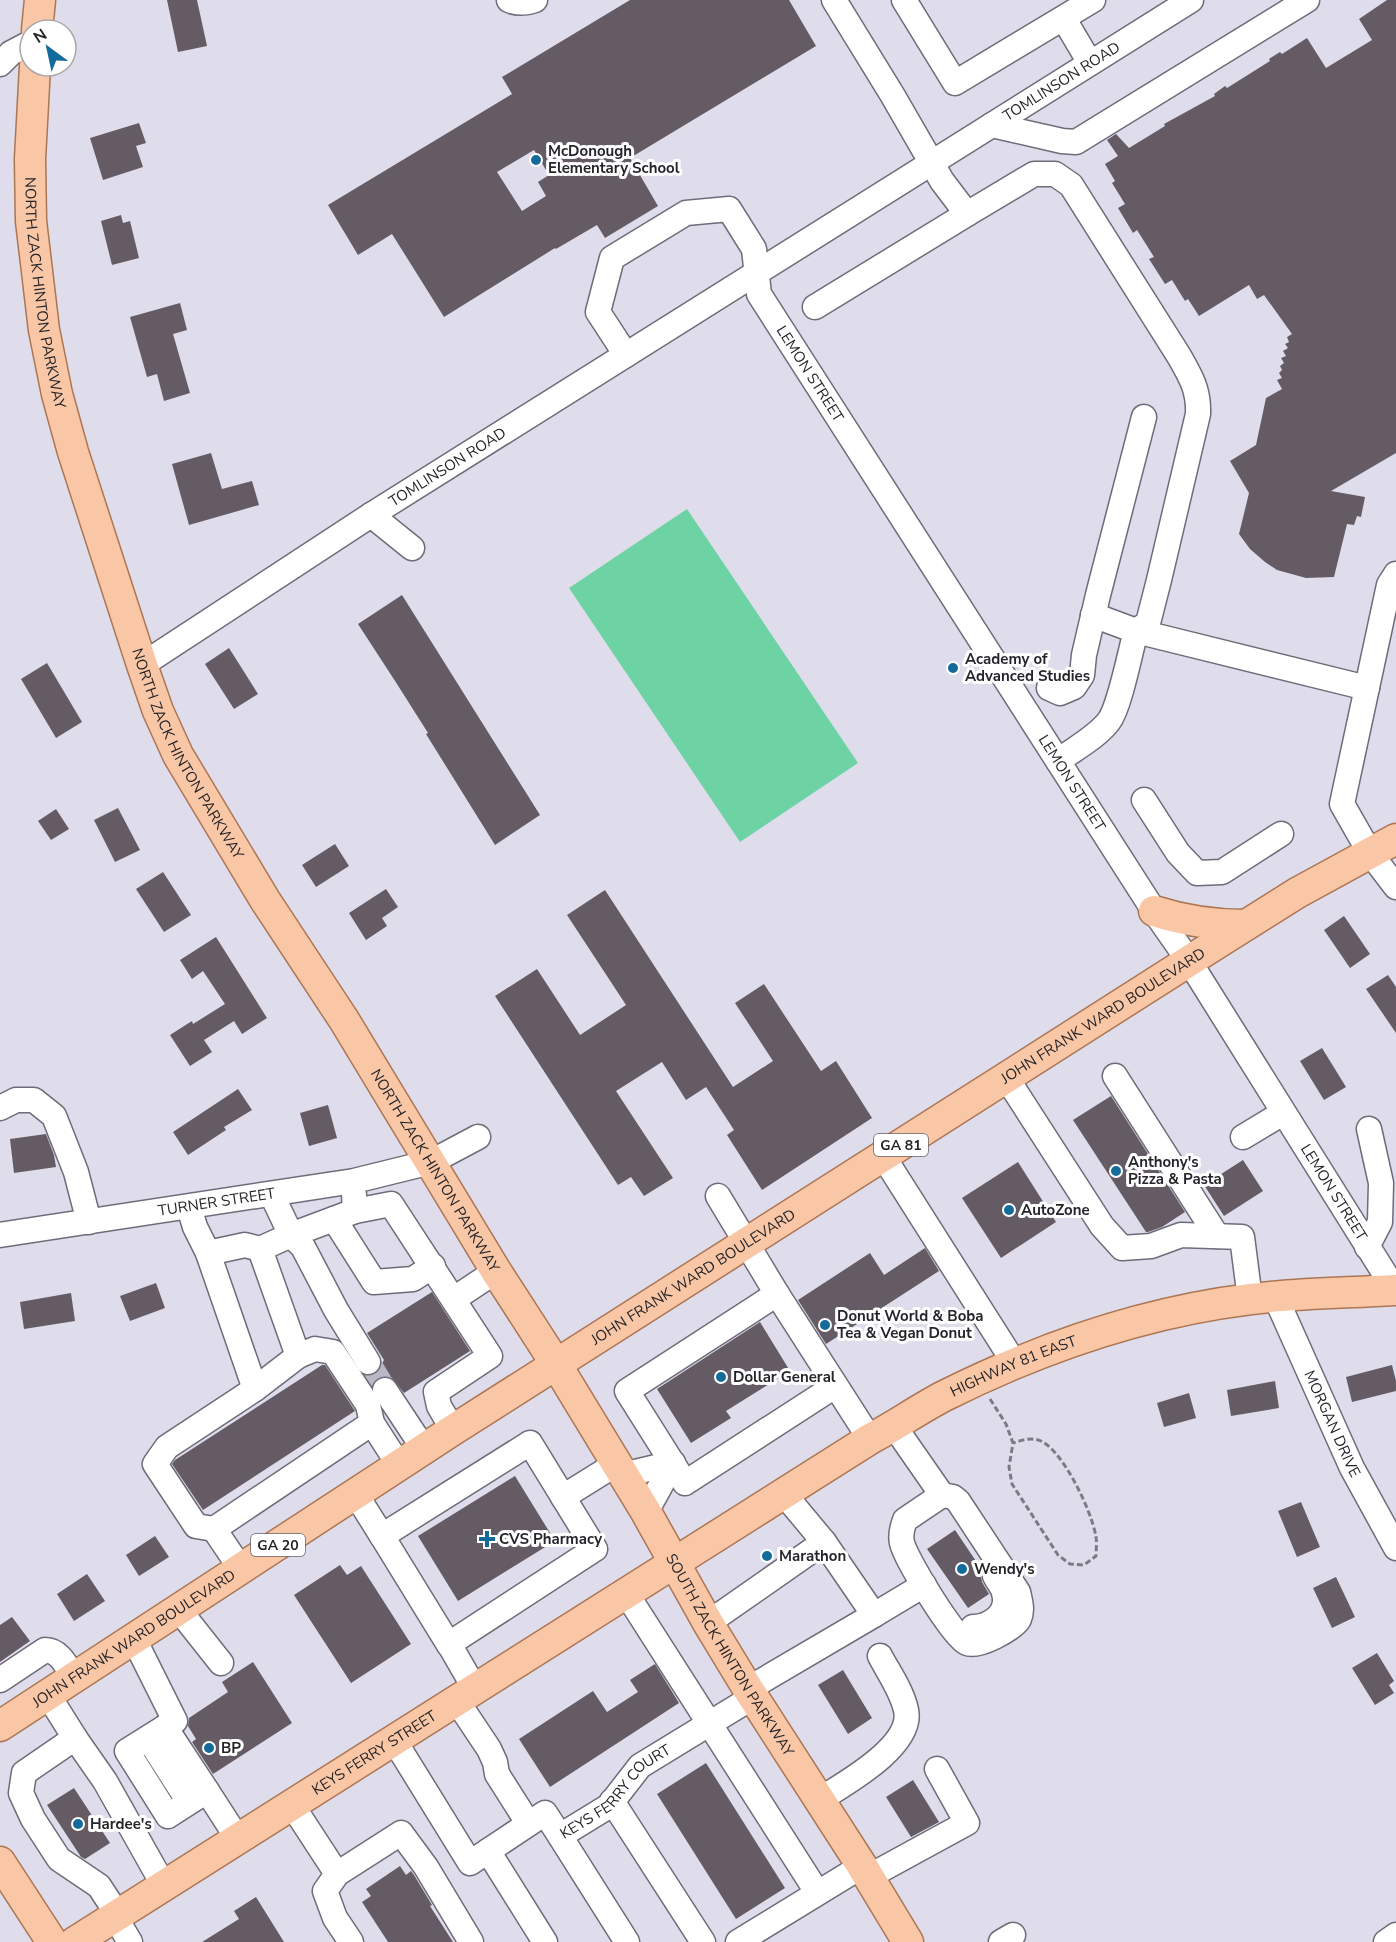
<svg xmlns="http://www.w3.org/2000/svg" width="1396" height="1942" viewBox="0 0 1396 1942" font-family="'Nunito Sans',sans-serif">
  <rect width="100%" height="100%" fill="#dfddec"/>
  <polygon fill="#6dd3a5" points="687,509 858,763 740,842 569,588"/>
  <g fill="#655b65" fill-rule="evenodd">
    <polygon points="167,0 197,0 207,46 178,52"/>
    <path d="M630,0H789L816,46L630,158L658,206L605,238L597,225L556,249L555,248L444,317L392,234L358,255L328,205L512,94L502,77ZM534,150L549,175L538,182L546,196L522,211L497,172Z"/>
    <polygon points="1387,0 1396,0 1396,453 1331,491 1365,497 1361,517 1357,516 1354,525 1347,524 1334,577 1306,578 1277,570 1265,562 1250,549 1239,534 1249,493 1230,461 1256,445 1266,398 1282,389 1277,380 1282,378 1279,373 1282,370 1280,366 1284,363 1281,358 1286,356 1283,351 1288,348 1285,344 1289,342 1287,337 1292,334 1264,295 1257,299 1249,285 1199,316 1188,299 1185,301 1172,280 1165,284 1149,259 1154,257 1137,230 1133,233 1118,208 1125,204 1112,183 1115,181 1105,164 1118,156 1107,140 1116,134 1129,148 1165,126 1164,124 1215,96 1214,94 1225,86 1227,88 1270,61 1269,59 1280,52 1282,54 1307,38 1326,68 1372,40 1359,19"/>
    <polygon points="139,123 146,143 136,146 143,167 103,180 90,138"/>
    <polygon points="121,215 123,223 130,221 139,258 112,265 101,221"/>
    <polygon points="180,303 187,330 173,334 190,393 164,401 157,374 147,377 130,317"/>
    <polygon points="211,453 222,489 252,481 259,505 189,525 172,464"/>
    <polygon points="402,595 540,815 495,845 426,734 428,733 397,684 358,624"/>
    <polygon points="229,648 258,694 234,709 205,664"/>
    <polygon points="47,663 82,722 56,738 21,679"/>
    <polygon points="118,808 140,850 115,862 94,820"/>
    <polygon points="56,809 69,829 51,840 38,821"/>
    <polygon points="335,844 349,866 316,887 302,865"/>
    <polygon points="163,872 191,915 164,932 136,889"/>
    <polygon points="386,889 398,907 382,918 387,926 366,940 349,913"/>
    <polygon points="605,890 733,1087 773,1061 735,1003 764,984 821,1071 836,1061 872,1118 762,1190 727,1135 734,1130 706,1087 686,1100 662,1062 616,1091 673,1178 644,1196 631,1177 618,1185 495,996 537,969 580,1035 626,1005 567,915"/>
    <polygon points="1344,916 1370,954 1350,968 1324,930"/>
    <polygon points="216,937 267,1018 242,1034 234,1021 204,1040 212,1052 190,1066 170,1035 192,1021 193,1024 225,1004 203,971 192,979 180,960"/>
    <polygon points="1388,975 1396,987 1396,1033 1366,989"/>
    <polygon points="1322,1048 1346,1087 1324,1100 1300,1061"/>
    <polygon points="238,1089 252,1110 224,1127 226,1130 188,1155 173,1132"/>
    <polygon points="1111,1096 1185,1212 1162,1227 1148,1232 1146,1232 1073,1120"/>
    <polygon points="328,1105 337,1138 309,1146 300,1113"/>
    <polygon points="46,1134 54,1155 56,1167 14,1173 10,1139"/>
    <polygon points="1243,1160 1263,1191 1224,1216 1204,1185"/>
    <polygon points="1018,1162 1056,1222 1001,1258 962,1198"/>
    <polygon points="925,1248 939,1271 826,1344 798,1300 870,1253 884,1275"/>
    <polygon points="156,1283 165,1308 130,1321 120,1296"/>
    <polygon points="432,1292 470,1351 404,1393 391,1377 385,1376 378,1378 372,1385 366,1376 376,1374 384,1360 367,1333"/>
    <polygon points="71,1293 75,1321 24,1329 20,1302"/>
    <polygon points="760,1322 790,1371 726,1411 731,1418 691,1443 657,1389"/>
    <polygon points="322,1365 325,1365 355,1411 203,1510 172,1464 175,1460"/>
    <polygon points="1392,1365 1396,1381 1396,1391 1352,1402 1346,1377"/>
    <polygon points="1275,1381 1279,1408 1231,1416 1227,1390"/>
    <polygon points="1189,1393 1196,1418 1164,1427 1157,1403"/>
    <polygon points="515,1476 555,1541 458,1601 418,1536"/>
    <polygon points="1301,1502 1320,1547 1297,1557 1278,1511"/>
    <polygon points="955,1530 982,1570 981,1576 982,1582 989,1594 968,1608 927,1549"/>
    <polygon points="155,1536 169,1557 139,1576 126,1555"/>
    <polygon points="340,1565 347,1575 361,1566 411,1644 351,1683 294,1595"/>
    <polygon points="87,1574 105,1601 74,1621 57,1594"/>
    <polygon points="1336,1577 1355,1617 1332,1628 1313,1588"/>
    <polygon points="12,1617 30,1641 0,1662 0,1625"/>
    <polygon points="1377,1653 1394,1681 1389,1685 1394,1693 1375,1705 1352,1668"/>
    <polygon points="253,1662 292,1723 213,1774 192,1742 196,1739 188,1726 189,1718 228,1692 222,1682"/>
    <polygon points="655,1664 679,1703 550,1787 519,1739 593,1691 607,1712 638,1692 630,1680"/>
    <polygon points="843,1670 872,1718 848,1734 818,1685"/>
    <polygon points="706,1763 785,1888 736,1919 657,1794"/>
    <polygon points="913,1780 939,1822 911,1837 886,1797"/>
    <polygon points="74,1788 110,1843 85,1859 81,1857 47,1805"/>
    <polygon points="400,1866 406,1875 411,1871 414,1875 432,1905 430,1906 453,1942 388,1942 362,1902 371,1896 366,1889"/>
    <polygon points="256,1897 284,1942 202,1942 239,1919 234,1911"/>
  </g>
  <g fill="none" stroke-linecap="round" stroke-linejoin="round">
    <polyline stroke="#bab8c5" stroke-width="24" stroke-dasharray="24 12" stroke-linecap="butt" points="368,1362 385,1390"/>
    <defs>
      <g id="minor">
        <path d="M509,0C517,4 526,3 535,0"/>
        <polyline points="904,0 955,83 1093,0"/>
        <polyline points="1064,19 1090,63"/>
        <polyline points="0,64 11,53 30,43"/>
        <polyline points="992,125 1062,141 1076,142 1307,0"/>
        <path d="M967,214L1034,174H1055L1071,185L1179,356C1191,377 1199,390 1198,414L1159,580L1148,623L1136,631L1093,615"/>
        <polyline points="815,307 967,214 942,181 893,96 834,0"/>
        <path id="s1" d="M626,355L598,312L612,258L686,213L729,209L754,249L759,294L1154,911L1189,961L1395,1290"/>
        <polyline points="371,515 412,548"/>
        <polyline points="1396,574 1389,585 1342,804 1370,853 1396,887"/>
        <path id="s2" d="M142,665L371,515L1191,0"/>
        <polyline points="1049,688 1060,693 1074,687 1082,675 1084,655 1098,595 1144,417"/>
        <path d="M1058,761C1074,749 1097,737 1109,721C1120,706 1130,652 1136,631L1367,688"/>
        <polyline points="1144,800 1178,853 1197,873 1222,872 1281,834"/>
        <polyline points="1115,1076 1217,1236"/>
        <polyline points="1006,1077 1102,1226 1122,1248 1151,1246 1181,1235 1242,1237 1250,1299"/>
        <polyline points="0,1108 16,1100 34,1100 54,1116 76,1172 89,1222"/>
        <polyline points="1243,1137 1283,1113"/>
        <polyline points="883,1156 1015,1364"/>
        <polyline points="272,1195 291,1235 260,1249 298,1356"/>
        <polyline points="354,1195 355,1211 291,1235 303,1247 336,1310 368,1362"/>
        <polyline points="718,1196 777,1294 870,1439"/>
        <polyline points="189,1207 195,1227 208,1253 255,1389 167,1447 155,1464 196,1526 214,1529"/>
        <polyline points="355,1211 391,1204 490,1356 436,1392 439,1406 453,1430"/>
        <polyline points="334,1219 374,1282 413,1279 433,1266"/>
        <path id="s3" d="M0,1235L354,1181L431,1162L478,1137"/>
        <polyline points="1367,1247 1380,1222 1381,1183 1369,1129"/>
        <polyline points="208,1253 245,1245 260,1249"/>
        <polyline points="777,1294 627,1391 685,1483 835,1386"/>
        <path id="s4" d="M1275,1296L1352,1468L1396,1548"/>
        <polyline points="454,1299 496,1271"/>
        <polyline points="255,1389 298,1356 315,1349 333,1352 368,1405 372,1423 399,1465"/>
        <polyline points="385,1390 424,1449"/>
        <polyline points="894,1426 942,1495"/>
        <polyline points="623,1475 673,1463"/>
        <polyline points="355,1493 382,1536 530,1443 595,1549 449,1644 475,1689"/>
        <path d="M942,1495L953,1497L958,1501L1018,1592C1020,1601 1023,1610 1019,1619C1013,1629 978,1648 967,1643C953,1637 906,1559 902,1543C900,1535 902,1528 905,1520Z"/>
        <polyline points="563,1497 616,1464"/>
        <polyline points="646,1512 673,1463"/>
        <polyline points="382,1536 449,1645"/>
        <polyline points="241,1569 214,1529 372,1423"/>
        <polyline points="626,1593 817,1892"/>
        <polyline points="179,1610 221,1663"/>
        <polyline points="874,1615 924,1585"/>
        <polyline points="708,1623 824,1542"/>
        <path d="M973,1627C990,1627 1010,1613 1004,1593C1003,1587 998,1582 995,1576"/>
        <polyline points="134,1639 175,1721 127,1751 168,1816 207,1791 238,1839"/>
        <path d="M0,1680L45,1650C60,1650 67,1667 74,1678"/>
        <polyline points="748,1689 874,1615 824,1542 784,1494"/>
        <polyline points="48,1695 75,1738"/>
        <polyline points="457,1701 489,1749 495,1762 497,1774 528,1823"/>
        <polyline points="165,1727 207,1791"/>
        <polyline points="148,1738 189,1802"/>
        <polyline points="394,1740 470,1863 488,1851 545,1942"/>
        <path d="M819,1800C844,1784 914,1746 906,1710C902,1691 889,1673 880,1656"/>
        <polyline points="612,1801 703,1942"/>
        <polyline points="292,1805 337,1874 325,1891 335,1918 351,1942"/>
        <polyline points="560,1836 627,1942"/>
        <path id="s5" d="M488,1851L545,1813L560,1836L609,1806L640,1766L753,1697"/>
        <polyline points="337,1874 401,1833 426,1867 471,1942"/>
        <polyline points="868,1877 967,1823 937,1769"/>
        <polyline points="118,1915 99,1886 59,1859 33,1819 21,1793 24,1773 75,1738 105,1781 164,1886"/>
        <polyline points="115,1917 130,1942"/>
        <polyline points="738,1942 862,1866"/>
        <polyline points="1001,1942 1013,1935"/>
        <polyline points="1386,1942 1396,1935"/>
      </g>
      <g id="major">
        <polyline points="37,30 40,0"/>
        <path id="s6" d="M35,66L30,159L31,221L44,330L57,394L73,452L142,665L158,711L178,755L265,900L344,1020L496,1271L556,1364L646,1512L708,1623L748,1689L862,1866L908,1942"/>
        <path d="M1154,911C1185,921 1213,925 1245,925"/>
        <path id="s7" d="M0,1726L453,1430L1189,961L1297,893L1396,839"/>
        <polyline points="0,1862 52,1942"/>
        <path id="s8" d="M75,1942L870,1439C895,1426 919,1409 944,1396C1040,1348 1144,1312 1251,1299C1299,1293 1348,1293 1396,1290"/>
      </g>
    </defs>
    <use href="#minor" stroke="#6e6c79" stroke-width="27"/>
    <use href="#major" stroke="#ac7654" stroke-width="33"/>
    <path stroke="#7c7b85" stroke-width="3" stroke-dasharray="6 3" stroke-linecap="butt" d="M990,1399L1006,1424L1013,1443L1009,1467L1012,1484L1058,1555L1070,1564L1084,1565L1096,1556C1096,1550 1097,1543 1096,1537C1092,1512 1064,1452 1041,1441C1032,1437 1022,1440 1013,1443"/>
    <use href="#minor" stroke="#fff" stroke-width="24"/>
    <use href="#major" stroke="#f9c7a6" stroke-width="30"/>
  </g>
  <g fill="#136b9b" stroke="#fff" stroke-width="2">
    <circle cx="536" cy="160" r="6"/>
    <circle cx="953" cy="668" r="6"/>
    <circle cx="1116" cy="1171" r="6"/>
    <circle cx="1009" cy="1210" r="6"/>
    <circle cx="825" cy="1325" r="6"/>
    <circle cx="721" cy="1377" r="6"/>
    <path d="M484 1530h6v6h6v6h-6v6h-6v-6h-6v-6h6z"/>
    <circle cx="767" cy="1556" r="6"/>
    <circle cx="962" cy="1569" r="6"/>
    <circle cx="209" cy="1748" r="6"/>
    <circle cx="78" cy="1824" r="6"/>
  </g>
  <g text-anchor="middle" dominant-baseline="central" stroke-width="6" stroke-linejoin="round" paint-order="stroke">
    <g fill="#fff" stroke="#666669" stroke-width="1.5">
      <rect x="874" y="1134" width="54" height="22" rx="4.5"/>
      <rect x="251" y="1534" width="54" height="22" rx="4.5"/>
    </g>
    <g font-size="14" font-weight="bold" fill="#252429">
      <text x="901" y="1145">GA 81</text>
      <text x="278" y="1545">GA 20</text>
    </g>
    <g font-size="15" fill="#252429" stroke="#fff">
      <text stroke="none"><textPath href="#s2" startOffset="1089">TOMLINSON ROAD</textPath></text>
      <text stroke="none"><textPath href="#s6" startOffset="228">NORTH ZACK HINTON PARKWAY</textPath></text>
      <text stroke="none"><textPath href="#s1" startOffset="424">LEMON STREET</textPath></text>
      <text stroke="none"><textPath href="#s2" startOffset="364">TOMLINSON ROAD</textPath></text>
      <text stroke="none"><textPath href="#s6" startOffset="714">NORTH ZACK HINTON PARKWAY</textPath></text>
      <text stroke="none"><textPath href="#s1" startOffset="910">LEMON STREET</textPath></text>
      <text stroke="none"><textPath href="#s7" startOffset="1312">JOHN FRANK WARD BOULEVARD</textPath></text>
      <text stroke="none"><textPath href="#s6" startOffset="1200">NORTH ZACK HINTON PARKWAY</textPath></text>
      <text stroke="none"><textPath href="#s1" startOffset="1396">LEMON STREET</textPath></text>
      <text stroke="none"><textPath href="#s3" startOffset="219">TURNER STREET</textPath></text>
      <text stroke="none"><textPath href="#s7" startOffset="826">JOHN FRANK WARD BOULEVARD</textPath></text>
      <text stroke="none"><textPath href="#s8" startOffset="1102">HIGHWAY 81 EAST</textPath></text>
      <text stroke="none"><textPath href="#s4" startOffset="140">MORGAN DRIVE</textPath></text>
      <text stroke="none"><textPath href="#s7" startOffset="160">JOHN FRANK WARD BOULEVARD</textPath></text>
      <text stroke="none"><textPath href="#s6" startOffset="1767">SOUTH ZACK HINTON PARKWAY</textPath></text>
      <text stroke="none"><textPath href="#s8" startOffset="354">KEYS FERRY STREET</textPath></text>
      <text stroke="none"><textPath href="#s5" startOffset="168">KEYS FERRY COURT</textPath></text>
    </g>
    <g font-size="15" font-weight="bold" fill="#252429" stroke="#fff" text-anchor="start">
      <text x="548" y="151">McDonough<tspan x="548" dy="17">Elementary School</tspan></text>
      <text x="965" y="659">Academy of<tspan x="965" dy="17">Advanced Studies</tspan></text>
      <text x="1128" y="1162">Anthony's<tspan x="1128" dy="17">Pizza &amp; Pasta</tspan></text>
      <text x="1021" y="1210">AutoZone</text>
      <text x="837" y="1316">Donut World &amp; Boba<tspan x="837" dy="17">Tea &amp; Vegan Donut</tspan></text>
      <text x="733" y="1377">Dollar General</text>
      <text x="499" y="1539">CVS Pharmacy</text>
      <text x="779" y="1556">Marathon</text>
      <text x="974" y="1569">Wendy's</text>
      <text x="221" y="1748">BP</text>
      <text x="90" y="1824">Hardee's</text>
    </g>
  </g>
  <g transform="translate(48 48) rotate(327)"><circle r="28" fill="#ffffff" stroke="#a8a7a9" stroke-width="1.5"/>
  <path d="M0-4.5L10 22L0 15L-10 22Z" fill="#136b9b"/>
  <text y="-9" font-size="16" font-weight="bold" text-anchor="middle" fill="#252429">N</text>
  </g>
</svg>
